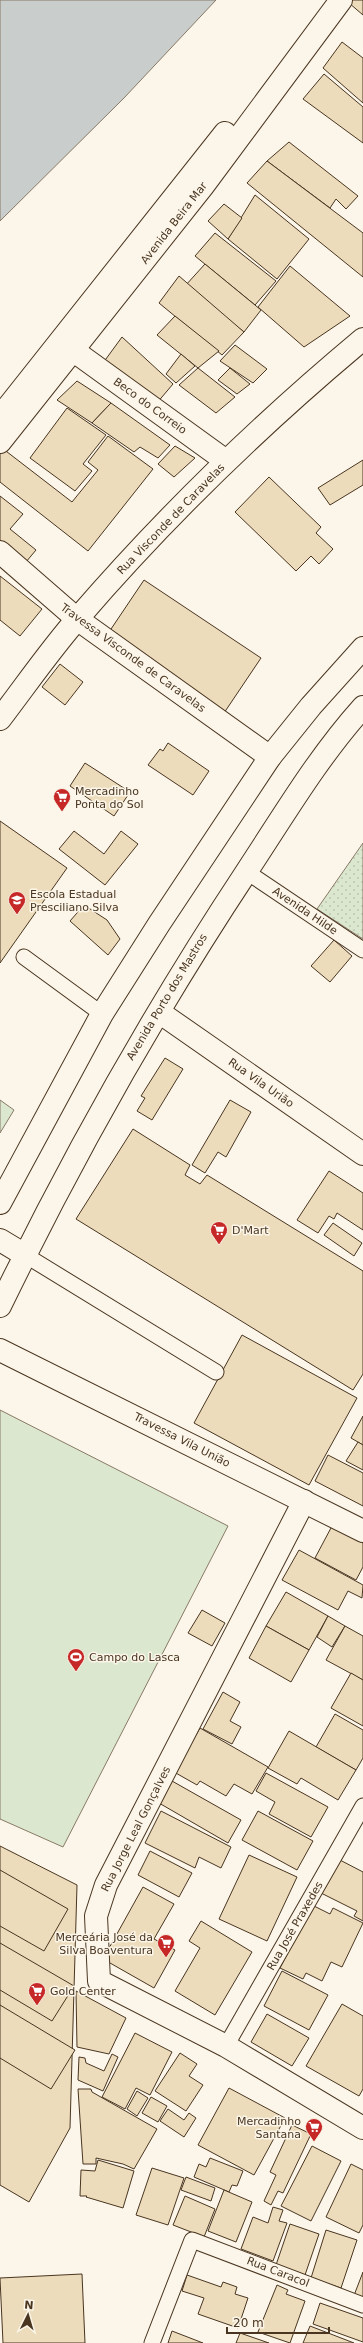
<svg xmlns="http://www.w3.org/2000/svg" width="363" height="2343" viewBox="0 0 363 2343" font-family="'DejaVu Sans',sans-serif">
  <defs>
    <pattern id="park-dots" width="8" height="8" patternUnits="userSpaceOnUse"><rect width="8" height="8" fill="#dce7d0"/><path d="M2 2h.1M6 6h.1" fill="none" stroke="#bec7b2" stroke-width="1.8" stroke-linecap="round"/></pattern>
  </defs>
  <rect width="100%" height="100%" fill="#fbf6e9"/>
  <g fill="#dce7d0" stroke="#887966">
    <polygon points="0,1100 14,1110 0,1133"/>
    <polygon points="0,1410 228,1526 63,1847 0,1819"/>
  </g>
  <polygon fill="url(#park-dots)" stroke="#887966" points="363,843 363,939 317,909"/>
  <polygon fill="#c9cecd" stroke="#887966" points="0,0 216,0 124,98 0,221"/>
  <g fill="#ecdcbc" stroke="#4a3520">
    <polygon points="351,0 363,0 363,15 349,3"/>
    <polygon points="342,42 363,58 363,103 323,68"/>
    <polygon points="324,74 363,107 363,143 303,99"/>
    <polygon points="289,142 358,196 346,209 336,199 330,208 267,161"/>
    <polygon points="267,161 363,233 363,277 247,183"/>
    <polygon points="255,195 309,239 277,279 228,239"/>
    <polygon points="224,204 242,218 228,239 208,221"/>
    <polygon points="215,233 276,281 255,305 195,256"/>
    <polygon points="205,264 261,310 244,332 185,286"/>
    <polygon points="290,266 350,316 304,347 258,307"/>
    <polygon points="179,276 244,332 222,355 159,303"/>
    <polygon points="175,316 219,351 198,368 157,335"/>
    <polygon points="122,337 173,384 156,404 103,363"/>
    <polygon points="235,345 267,369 253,383 220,361"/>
    <polygon points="181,354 195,366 176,383 166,374"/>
    <polygon points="198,368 235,397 216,413 179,385"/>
    <polygon points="230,368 250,384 237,394 218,380"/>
    <polygon points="77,381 111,403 92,423 57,400"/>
    <polygon points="111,403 170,445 158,458 140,447 134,452 92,423"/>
    <polygon points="67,408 106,435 83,464 92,471 75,491 30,458"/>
    <polygon points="108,436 153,469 88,551 0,482 0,451 2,448 72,502 98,470 88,462"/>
    <polygon points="175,446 195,458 174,477 158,464"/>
    <polygon points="363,460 363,485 330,505 318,488"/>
    <polygon points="269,477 321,527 316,533 333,549 319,564 311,556 296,571 235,512"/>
    <polygon points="0,496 23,514 10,529 36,550 26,562 0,541"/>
    <polygon points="0,576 42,609 20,636 0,620"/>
    <polygon points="144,580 261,658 224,713 107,635"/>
    <polygon points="60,664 83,682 65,705 42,687"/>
    <polygon points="168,743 209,771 193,795 148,765 160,749 163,751"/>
    <polygon points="85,763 130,792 114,816 70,786"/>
    <polygon points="0,821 67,868 0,963"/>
    <polygon points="74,831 104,854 121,831 138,844 105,885 59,849"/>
    <polygon points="84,905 107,920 120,939 108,955 70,921"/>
    <polygon points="334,940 352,956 330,982 311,966"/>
    <polygon points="165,1058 183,1069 152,1120 137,1111 145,1098 141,1096"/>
    <polygon points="230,1100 251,1112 226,1157 218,1152 205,1173 192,1165"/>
    <polygon points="133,1129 190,1165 185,1175 200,1184 207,1175 363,1271 363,1374 353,1390 76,1219"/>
    <polygon points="329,1171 363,1193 363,1230 337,1213 334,1219 329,1216 318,1233 297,1220"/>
    <polygon points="333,1223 362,1243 354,1256 324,1235"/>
    <polygon points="242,1335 357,1398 309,1485 194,1423"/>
    <polygon points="363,1416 363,1445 351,1438"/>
    <polygon points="358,1442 363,1445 363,1470 346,1461"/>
    <polygon points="328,1455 363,1473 363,1506 315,1481"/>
    <polygon points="332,1526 363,1543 363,1567 356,1580 315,1558"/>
    <polygon points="299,1550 363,1585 362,1598 348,1591 338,1610 282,1580"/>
    <polygon points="286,1592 328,1616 309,1650 266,1626"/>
    <polygon points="202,1610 225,1623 212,1646 188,1633"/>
    <polygon points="328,1616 345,1626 332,1647 317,1637"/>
    <polygon points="266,1626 309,1650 291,1682 249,1658"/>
    <polygon points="345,1626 363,1636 363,1680 326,1660"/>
    <polygon points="351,1673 363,1680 363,1726 331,1708"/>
    <polygon points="223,1692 240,1702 230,1721 241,1727 232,1744 203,1729"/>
    <polygon points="335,1714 363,1730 363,1758 356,1770 316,1747"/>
    <polygon points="200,1728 268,1767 252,1794 234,1784 226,1796 200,1781 197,1785 174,1772"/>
    <polygon points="289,1731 356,1770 338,1800 301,1778 297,1784 268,1768"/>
    <polygon points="266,1773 328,1807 311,1837 269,1814 275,1802 256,1791"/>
    <polygon points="172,1781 241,1820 228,1843 159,1803"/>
    <polygon points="161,1811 231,1847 221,1868 199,1857 195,1868 145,1843"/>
    <polygon points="258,1811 313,1841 297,1870 242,1840"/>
    <polygon points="0,1846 77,1885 70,2128 29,2202 0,2185"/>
    <polygon points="150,1851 192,1873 179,1897 138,1875"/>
    <polygon points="249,1855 297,1877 267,1941 219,1919"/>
    <polygon points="338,1859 363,1872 363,1921 354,1916 357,1911 321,1893"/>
    <polygon points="0,1870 68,1909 44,1951 0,1926"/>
    <polygon points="143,1887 174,1904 154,1939 175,1950 154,1988 103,1959"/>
    <polygon points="312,1905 330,1914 333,1908 363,1923 342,1967 331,1962 322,1981 306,1973 303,1979 280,1968"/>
    <polygon points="201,1921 252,1952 215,2015 175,1991 200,1948 189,1941"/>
    <polygon points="0,1943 74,1986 52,2021 0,1990"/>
    <polygon points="282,1971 328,1995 309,2030 264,2006"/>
    <polygon points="76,1991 126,2018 109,2054 77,2047"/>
    <polygon points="342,2004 363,2016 363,2089 359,2096 306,2066"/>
    <polygon points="0,2005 75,2050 51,2089 0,2058"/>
    <polygon points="267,2014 309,2038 292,2066 251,2042"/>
    <polygon points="135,2033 172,2052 150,2095 136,2088 125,2109 102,2097"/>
    <polygon points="180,2053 197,2064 189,2076 203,2085 186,2111 155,2091"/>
    <polygon points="112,2054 118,2057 103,2091 78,2080 79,2057 85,2058 86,2063 104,2071"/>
    <polygon points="229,2088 285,2118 254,2175 198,2145"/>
    <polygon points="78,2089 91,2089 92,2092 157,2129 134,2169 123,2164 96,2158 96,2164 83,2164"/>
    <polygon points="137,2091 148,2098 137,2116 127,2109"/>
    <polygon points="151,2097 167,2106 158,2122 142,2113"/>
    <polygon points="168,2109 184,2120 189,2113 196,2118 184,2137 160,2121"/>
    <polygon points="292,2125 311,2134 283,2193 278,2191 271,2205 264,2201 276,2175 270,2172"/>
    <polygon points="312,2146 341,2161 311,2221 281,2206"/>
    <polygon points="210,2158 243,2171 237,2186 232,2185 229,2192 194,2177 199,2164 206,2167"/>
    <polygon points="98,2160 134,2171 123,2208 86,2197 87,2196 80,2196 81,2170 95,2171"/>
    <polygon points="351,2164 363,2170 363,2225 359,2233 326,2217"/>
    <polygon points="152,2168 184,2178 168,2225 136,2215"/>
    <polygon points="186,2177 215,2188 211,2201 181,2190"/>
    <polygon points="224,2190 252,2202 236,2242 208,2231"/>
    <polygon points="185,2196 215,2209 204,2237 173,2225"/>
    <polygon points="273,2207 283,2210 279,2221 287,2223 273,2261 241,2249 253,2217 268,2223"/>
    <polygon points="290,2224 319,2234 305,2275 276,2265"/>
    <polygon points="326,2230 357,2240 341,2288 311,2278"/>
    <polygon points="363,2272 363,2302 353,2298"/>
    <polygon points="82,2274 85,2343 3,2343 0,2278"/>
    <polygon points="187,2275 221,2287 223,2282 237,2287 235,2294 248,2298 238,2328 198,2314 204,2298 182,2291"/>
    <polygon points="277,2285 288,2290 286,2294 305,2301 290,2343 258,2332"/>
    <polygon points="320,2303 363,2318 363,2342 313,2324"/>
    <polygon points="310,2326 354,2343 303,2343"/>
    <polygon points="172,2331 203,2343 168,2343"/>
    <polygon points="240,2333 269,2343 236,2343"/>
  </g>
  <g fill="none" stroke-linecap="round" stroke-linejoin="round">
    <defs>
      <g id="lane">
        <polyline points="247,872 363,950"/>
        <polyline points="24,957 102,1014"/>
        <polyline points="25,1255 216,1372"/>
        <polyline points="226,2046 363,1806"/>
        <polyline points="152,2343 192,2240 363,2305"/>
      </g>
      <g id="street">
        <polyline points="74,351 226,461"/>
        <polyline points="0,417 225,133"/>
        <polyline points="0,442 203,186 341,0"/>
        <polyline points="0,552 77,619 270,757"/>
        <polyline points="159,1012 363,1154"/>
        <polyline points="0,1350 363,1531"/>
        <polyline points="304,1501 106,1885 96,1916 99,1981 226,2046 363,2128"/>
      </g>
      <g id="secondary">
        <path d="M0,719C26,685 50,650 78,618C165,517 260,425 363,339"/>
        <polyline points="0,1203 102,1014 159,924 270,757 311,706 363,648"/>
        <polyline points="0,1240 25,1255"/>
        <path d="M0,1306C73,1156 155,1010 247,871C284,815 318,757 363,707"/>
      </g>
    </defs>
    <use href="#lane" stroke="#4a3520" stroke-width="17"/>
    <use href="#street" stroke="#4a3520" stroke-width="24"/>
    <use href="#secondary" stroke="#4a3520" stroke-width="24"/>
    <use href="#lane" stroke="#fbf6e9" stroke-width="15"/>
    <use href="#street" stroke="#fbf6e9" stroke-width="22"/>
    <use href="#secondary" stroke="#fbf6e9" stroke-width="22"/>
  </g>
  <defs>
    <symbol id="supermarket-pin" viewBox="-11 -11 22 30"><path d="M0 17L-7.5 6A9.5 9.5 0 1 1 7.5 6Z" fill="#c62828" stroke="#fbf6e9"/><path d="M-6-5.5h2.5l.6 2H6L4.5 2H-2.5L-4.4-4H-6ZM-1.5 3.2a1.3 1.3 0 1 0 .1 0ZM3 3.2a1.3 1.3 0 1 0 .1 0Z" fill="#fff"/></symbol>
    <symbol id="school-pin" viewBox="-11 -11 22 30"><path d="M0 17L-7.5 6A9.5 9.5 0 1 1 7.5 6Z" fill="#c62828" stroke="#fbf6e9"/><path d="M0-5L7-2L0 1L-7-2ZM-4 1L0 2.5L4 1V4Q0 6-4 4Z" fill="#fff"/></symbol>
    <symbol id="stadium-pin" viewBox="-11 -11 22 30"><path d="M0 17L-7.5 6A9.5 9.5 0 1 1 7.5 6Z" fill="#c62828" stroke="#fbf6e9"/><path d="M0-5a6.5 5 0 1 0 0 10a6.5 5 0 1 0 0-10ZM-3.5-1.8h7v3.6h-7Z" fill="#fff"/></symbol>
  </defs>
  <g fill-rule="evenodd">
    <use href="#supermarket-pin" x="52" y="787" width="20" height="27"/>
    <use href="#school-pin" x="7" y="890" width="20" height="27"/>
    <use href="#supermarket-pin" x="209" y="1220" width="20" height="27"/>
    <use href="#stadium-pin" x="66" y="1647" width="20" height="27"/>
    <use href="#supermarket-pin" x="156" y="1933" width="20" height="27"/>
    <use href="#supermarket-pin" x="27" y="1981" width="20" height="27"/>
    <use href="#supermarket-pin" x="304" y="2117" width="20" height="27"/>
  </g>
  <g text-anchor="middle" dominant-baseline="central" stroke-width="3" stroke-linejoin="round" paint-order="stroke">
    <g font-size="11" fill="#4a3520" stroke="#fbf6e9">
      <text transform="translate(174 223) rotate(-52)">Avenida Beira Mar</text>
      <text transform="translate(150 406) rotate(36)">Beco do Correio</text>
      <text transform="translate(171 519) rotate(-46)">Rua Visconde de Caravelas</text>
      <text transform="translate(133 658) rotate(36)">Travessa Visconde de Caravelas</text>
      <text transform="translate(305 911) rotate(34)">Avenida Hilde</text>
      <text transform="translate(167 997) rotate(-59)">Avenida Porto dos Mastros</text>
      <text transform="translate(261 1083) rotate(35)">Rua Vila Urião</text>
      <text transform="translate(182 1440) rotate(27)">Travessa Vila União</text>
      <text transform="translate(136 1829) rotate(-63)">Rua Jorge Leal Gonçalves</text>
      <text transform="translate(295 1926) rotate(-60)">Rua José Praxedes</text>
      <text transform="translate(278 2272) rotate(21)">Rua Caracol</text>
    </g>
    <g font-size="11" fill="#4a3520" stroke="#fbf6e9" text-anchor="start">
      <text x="75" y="791">Mercadinho<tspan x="75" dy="13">Ponta do Sol</tspan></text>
      <text x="30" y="894">Escola Estadual<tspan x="30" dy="13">Presciliano Silva</tspan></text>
      <text x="232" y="1230">D'Mart</text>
      <text x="89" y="1657">Campo do Lasca</text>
      <text x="153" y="1937" text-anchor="end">Merceária José da<tspan x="153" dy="13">Silva Boaventura</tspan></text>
      <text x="50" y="1991">Gold Center</text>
      <text x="301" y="2121" text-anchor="end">Mercadinho<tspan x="301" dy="13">Santana</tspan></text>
    </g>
  </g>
  <g transform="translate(28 2315) rotate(5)" stroke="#fbf6e9" stroke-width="3" paint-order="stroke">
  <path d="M0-3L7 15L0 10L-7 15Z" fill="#4a3520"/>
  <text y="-6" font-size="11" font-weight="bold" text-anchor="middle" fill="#4a3520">N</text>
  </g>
  <path d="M227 2327v6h102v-6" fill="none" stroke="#4a3520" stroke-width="2"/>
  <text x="233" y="2327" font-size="12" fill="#4a3520" stroke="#fbf6e9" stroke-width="3" paint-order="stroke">20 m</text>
</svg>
